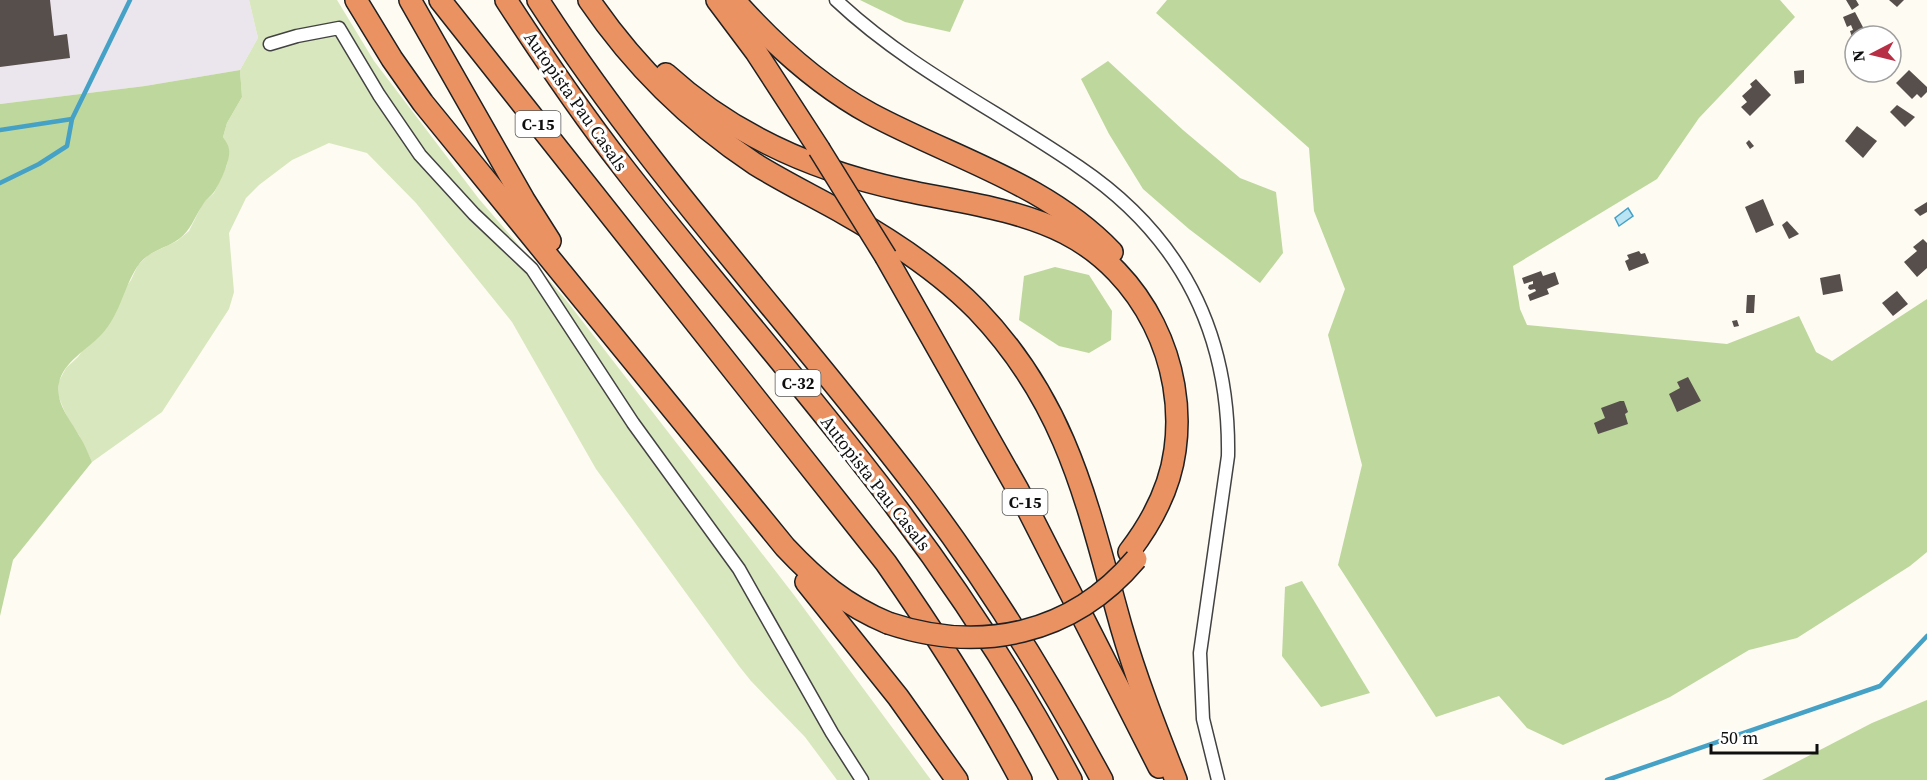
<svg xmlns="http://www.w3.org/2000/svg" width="1927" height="780" viewBox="0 0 1927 780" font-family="'Source Serif 4',serif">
  <rect width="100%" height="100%" fill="#fefbf2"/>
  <polygon fill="#ebe5ed" points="0,0 249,0 258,38 240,70 145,86 0,104"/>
  <polygon fill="#d8e7bd" points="249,0 337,0 374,61 479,199 566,300 794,595 931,780 837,780 805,737 751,681 739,666 596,469 512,322 416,203 367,153 329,143 292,160 259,185 246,198 229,233 234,292 229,309 162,412 92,462 79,435 70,423 64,410 58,395 59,381 66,368 78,357 131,280 138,265 148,255 177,241 189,231 203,203 214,193 227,165 229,149 223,137 227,123 242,97 240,70 258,38"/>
  <g fill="#bed79d">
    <polygon points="860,0 964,0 950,32 905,22"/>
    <polygon points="1167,0 1780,0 1795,17 1699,118 1657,179 1513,266 1520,309 1527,325 1727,344 1799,316 1816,352 1832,361 1927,299 1927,552 1910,566 1797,638 1749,650 1670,697 1563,745 1527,728 1499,696 1436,717 1338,565 1362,465 1328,335 1345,289 1314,211 1309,148 1156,13"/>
    <polygon points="1108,61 1183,130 1240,178 1276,192 1283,253 1260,283 1189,229 1143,189 1109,134 1081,79"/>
    <path d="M240,70L242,97L227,123L223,137C225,140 229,146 229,149C231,160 220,183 214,192C210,197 205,200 202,206C194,218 191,230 179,239C165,249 147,251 137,267C123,289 120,315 101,335C88,349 63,362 59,383C55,404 71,420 80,437C85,445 88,453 92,462L13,560L0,616V104L145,86Z"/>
    <polygon points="1055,267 1089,275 1112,311 1111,340 1089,353 1059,346 1019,320 1024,276"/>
    <polygon points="1302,581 1370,693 1321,707 1282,656 1285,587"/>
    <polygon points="1927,700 1927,780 1762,780 1872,723"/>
  </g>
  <polygon fill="#bae4f3" stroke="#45a1c6" stroke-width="1.5" points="1628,208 1633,216 1619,226 1615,218"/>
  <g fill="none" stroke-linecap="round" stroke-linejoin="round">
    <g stroke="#45a1c6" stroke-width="4.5">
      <polyline points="0,130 72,119"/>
      <polyline points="0,183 39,164 67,146 72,119 130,0"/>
      <polyline points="1607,780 1880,686 1927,636"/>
    </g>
  </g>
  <g fill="#574f4c">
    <polygon points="0,0 50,0 54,36 67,34 70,58 0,67"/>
    <polygon points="1846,0 1856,0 1859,5 1852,10"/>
    <polygon points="1889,0 1904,0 1897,7"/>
    <polygon points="1855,12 1865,31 1852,37 1850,31 1853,30 1851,25 1847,27 1843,17"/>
    <polygon points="1804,70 1804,83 1795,84 1794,71"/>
    <polygon points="1909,70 1927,87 1927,92 1921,98 1917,94 1912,99 1896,83"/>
    <polygon points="1756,79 1771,95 1750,116 1741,107 1747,102 1742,96 1752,87 1750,84"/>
    <polygon points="1897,105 1915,117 1905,127 1890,112"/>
    <polygon points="1857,126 1877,141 1863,158 1845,141"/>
    <polygon points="1749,140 1754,146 1750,149 1746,143"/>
    <polygon points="1763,199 1774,225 1756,233 1745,207"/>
    <polygon points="1927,202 1927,212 1920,216 1914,210"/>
    <polygon points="1787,221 1799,234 1789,239 1782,225"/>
    <polygon points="1923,239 1927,243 1927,268 1917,277 1904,262 1917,251 1913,247"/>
    <polygon points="1639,251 1641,254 1645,253 1649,263 1629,271 1625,261 1629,259 1627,255"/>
    <polygon points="1541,271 1543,276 1555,272 1559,284 1547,289 1549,294 1530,301 1528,295 1536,291 1535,289 1530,290 1528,288 1529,285 1533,284 1533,281 1524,284 1522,278"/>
    <polygon points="1840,274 1843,291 1823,295 1820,278"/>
    <polygon points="1897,291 1908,304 1893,316 1882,303"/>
    <polygon points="1747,295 1755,295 1754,313 1746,313"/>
    <polygon points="1737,320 1739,326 1734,327 1732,321"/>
    <polygon points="1688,377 1701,401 1677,412 1669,394 1680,388 1677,382"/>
    <polygon points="1620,401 1624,401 1628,412 1625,414 1628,424 1598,434 1594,423 1605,418 1601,408"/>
  </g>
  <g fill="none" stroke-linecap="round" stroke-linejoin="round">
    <defs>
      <g id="minor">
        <path d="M836,0C908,68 998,111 1079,167C1181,236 1230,333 1228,456L1200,653L1203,719L1218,780"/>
        <polyline points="270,44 297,36 339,28 379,95 420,155 474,214 532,269 633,423 739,569 832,733 862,780"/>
      </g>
      <g id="motorway">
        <path d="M356,0L392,59L423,103L785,547C817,581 845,605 888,623"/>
        <polyline points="410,0 524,200 550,241"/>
        <path d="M440,0L886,563C935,633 981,705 1021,780"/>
        <path d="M506,0C543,57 581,113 623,167C712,282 809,391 896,507C961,593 1020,684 1071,780"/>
        <path d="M538,0C649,172 788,320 912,482C984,576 1046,676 1102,780"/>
        <path d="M589,0C634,66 689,120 755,164C784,182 815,197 845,214C891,240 939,271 977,310C1068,405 1087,504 1121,626C1136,678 1156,729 1176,780"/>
        <polyline points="717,0 756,52 819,149"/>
        <path d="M734,0C774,45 818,85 871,114C953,158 1046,183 1112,252"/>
        <path d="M666,74C734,136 814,171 903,190C958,202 1015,208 1065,233C1143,273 1187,364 1175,450C1170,488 1152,522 1129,552"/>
        <polyline points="886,257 1018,490 1159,767"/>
        <polyline points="806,582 898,697 957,780"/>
      </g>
    </defs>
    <use href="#minor" stroke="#424242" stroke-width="15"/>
    <use href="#motorway" stroke="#202020" stroke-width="24"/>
    <use href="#minor" stroke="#fff" stroke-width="12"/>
    <use href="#motorway" stroke="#eb9263" stroke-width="21"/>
    <defs>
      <g id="motorway-bridge">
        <polyline points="819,149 886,257"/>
        <path d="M888,623C980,654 1072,635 1136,559"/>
      </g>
    </defs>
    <use href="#motorway-bridge" stroke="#202020" stroke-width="24" stroke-linecap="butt"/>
    <use href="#motorway-bridge" stroke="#eb9263" stroke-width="21"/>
  </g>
  <g text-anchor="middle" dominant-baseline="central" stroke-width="6" stroke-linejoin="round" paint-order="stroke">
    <g fill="#fff" stroke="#575757" stroke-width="1.5">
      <rect x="515.5" y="111" width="45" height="26" rx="4.5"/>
      <rect x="775.5" y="370" width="45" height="26" rx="4.5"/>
      <rect x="1002.5" y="489" width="45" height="26" rx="4.5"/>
    </g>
    <g font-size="16" font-weight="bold" fill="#0f0f0f">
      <text x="538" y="124">C-15</text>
      <text x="798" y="383">C-32</text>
      <text x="1025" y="502">C-15</text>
    </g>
    <g font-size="18" fill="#0f0f0f" stroke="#fff">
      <text transform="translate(576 101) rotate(55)">Autopista Pau Casals</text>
      <text transform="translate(876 483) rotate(52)">Autopista Pau Casals</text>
    </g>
  </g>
  <g transform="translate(1873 54) rotate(263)"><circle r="28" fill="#ffffff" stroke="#9f9f9f" stroke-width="1.5"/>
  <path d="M0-4.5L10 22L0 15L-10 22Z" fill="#b82f45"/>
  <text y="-9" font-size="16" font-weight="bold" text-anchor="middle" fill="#0f0f0f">N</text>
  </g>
  <path d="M1711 744v9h106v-9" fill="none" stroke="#0f0f0f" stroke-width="3"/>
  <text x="1720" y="744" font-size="18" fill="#0f0f0f" stroke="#ffffff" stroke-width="4.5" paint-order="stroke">50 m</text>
</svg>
